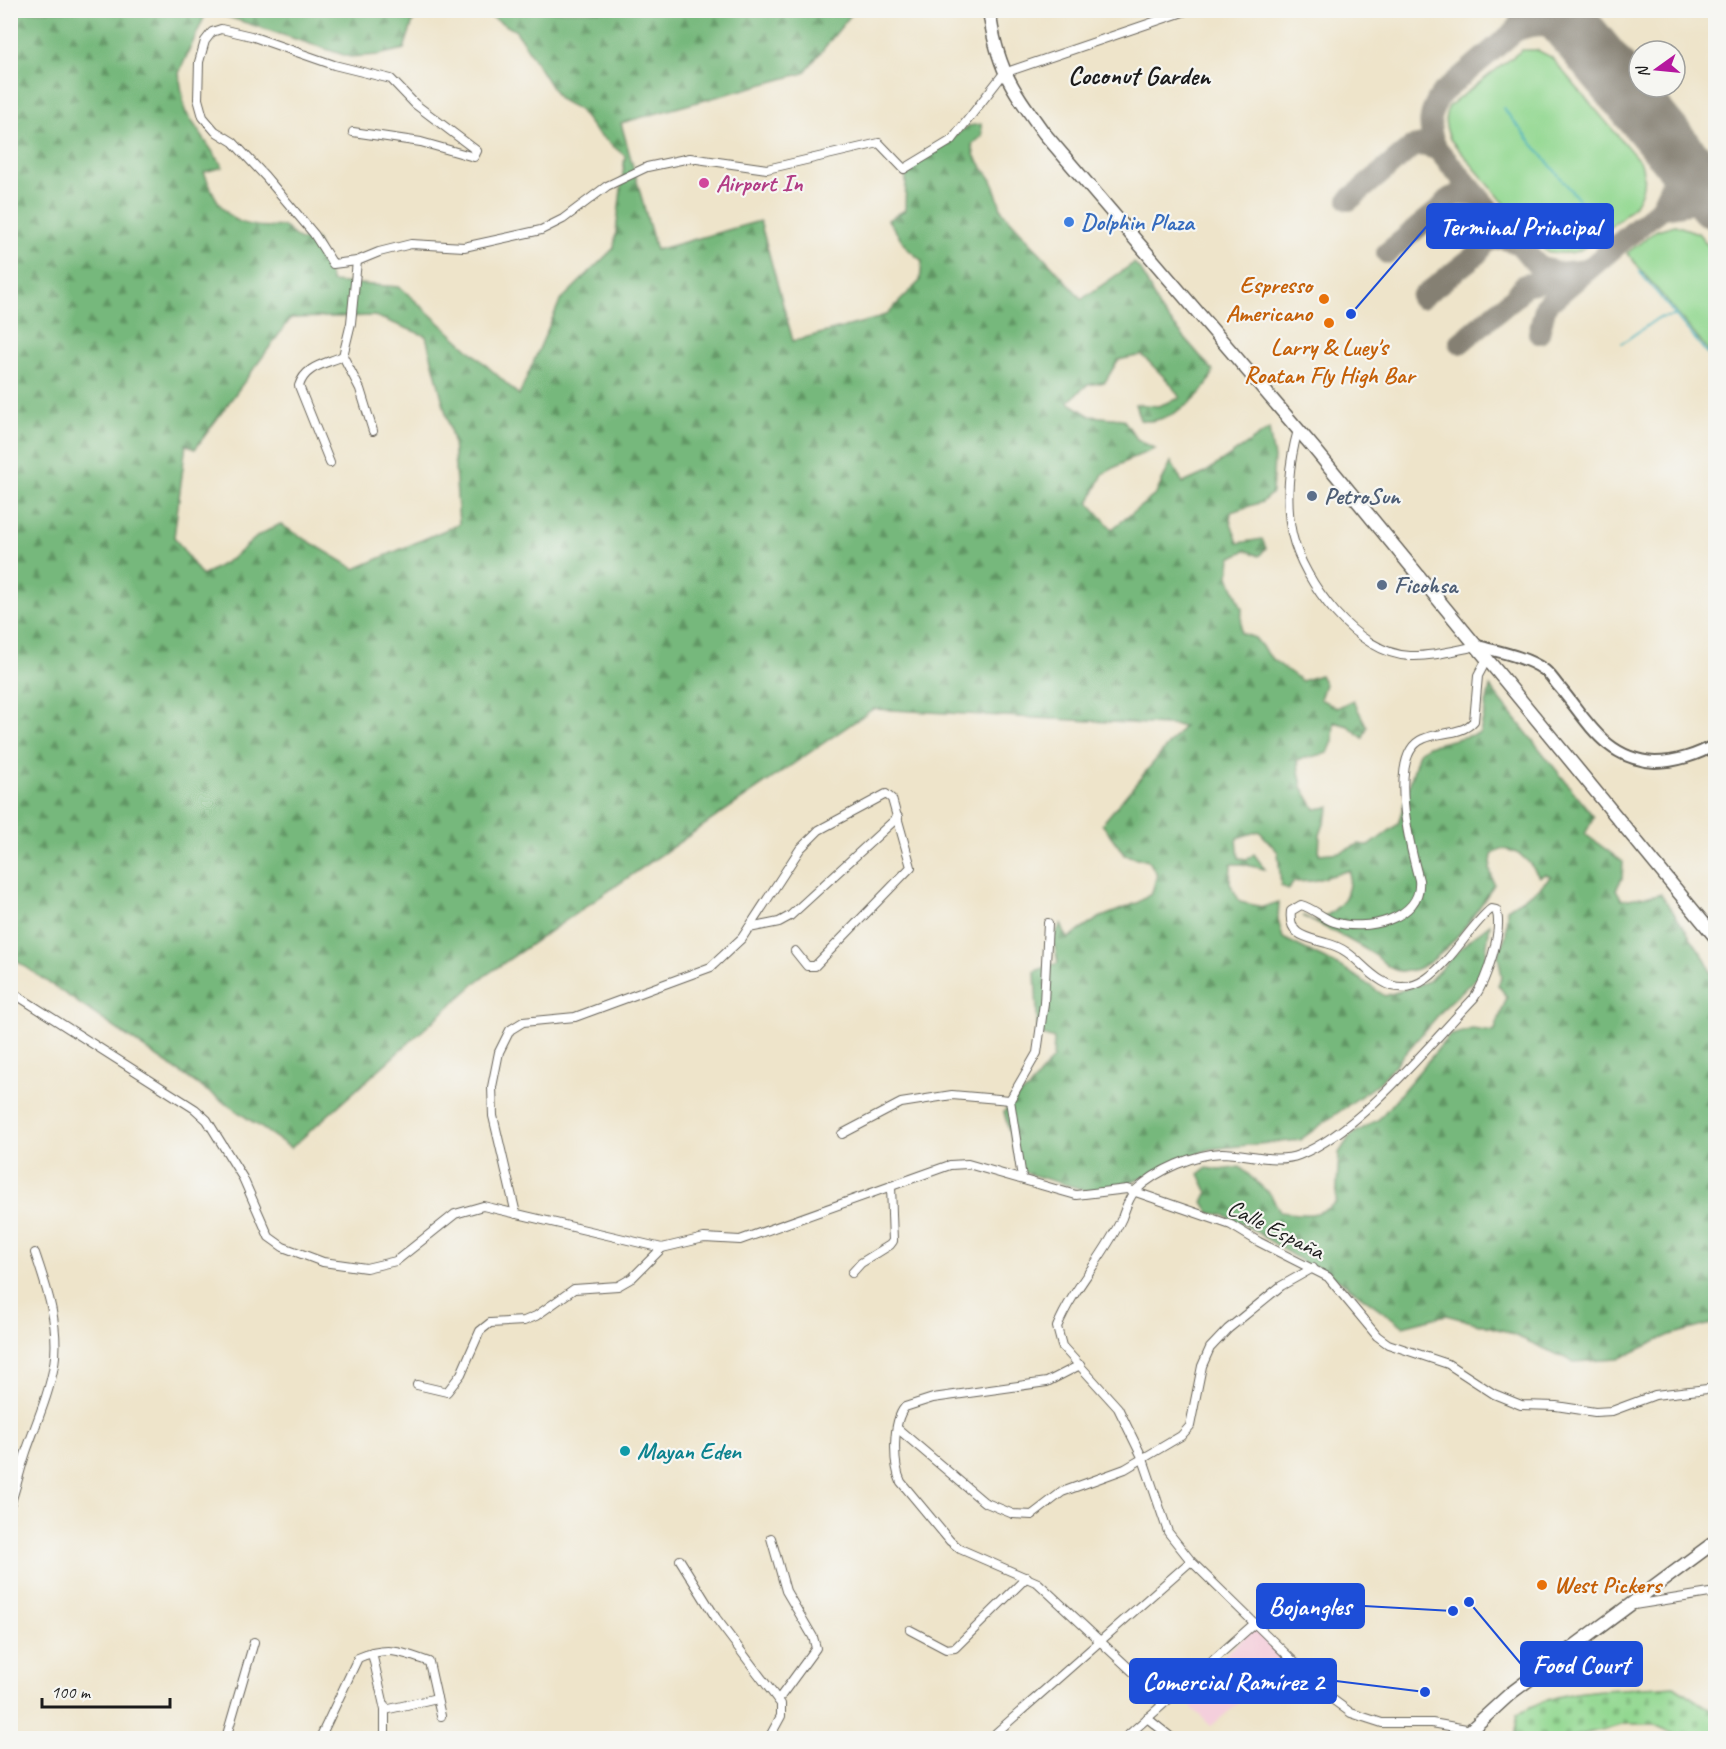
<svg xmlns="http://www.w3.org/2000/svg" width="1726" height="1749" viewBox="0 0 1726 1749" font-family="Caveat,sans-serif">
  <defs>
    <pattern id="forest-firs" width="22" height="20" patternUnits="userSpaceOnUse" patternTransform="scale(1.5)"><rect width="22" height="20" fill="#76b87b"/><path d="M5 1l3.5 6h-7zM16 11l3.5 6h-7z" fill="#609564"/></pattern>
    <pattern id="cemetery-stones" width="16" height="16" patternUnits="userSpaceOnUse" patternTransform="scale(1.5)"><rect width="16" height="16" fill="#93d891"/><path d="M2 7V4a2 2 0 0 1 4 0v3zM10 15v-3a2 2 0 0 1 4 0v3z" fill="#7eb97c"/></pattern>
  </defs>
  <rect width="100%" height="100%" fill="#f6f6f2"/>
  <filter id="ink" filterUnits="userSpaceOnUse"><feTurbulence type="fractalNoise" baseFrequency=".0167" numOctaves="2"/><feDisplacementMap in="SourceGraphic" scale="12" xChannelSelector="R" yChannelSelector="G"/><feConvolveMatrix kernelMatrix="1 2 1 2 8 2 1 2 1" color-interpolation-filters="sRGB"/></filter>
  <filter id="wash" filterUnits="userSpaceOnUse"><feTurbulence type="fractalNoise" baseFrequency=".008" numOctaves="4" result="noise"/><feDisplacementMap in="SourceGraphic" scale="24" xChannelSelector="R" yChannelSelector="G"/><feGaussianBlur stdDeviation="1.35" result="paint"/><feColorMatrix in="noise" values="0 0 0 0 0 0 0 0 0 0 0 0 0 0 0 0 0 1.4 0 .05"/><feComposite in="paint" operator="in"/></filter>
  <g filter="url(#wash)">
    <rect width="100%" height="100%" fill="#eee4ca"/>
    <polygon fill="#f4cfdc" points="1254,1628 1288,1662 1211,1726 1180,1696"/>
    <g fill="#93d891" stroke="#587a56" stroke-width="1.5">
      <path d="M1522,50H1537L1551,57L1641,163C1652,199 1626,214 1601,234C1594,239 1586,248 1578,251C1567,255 1556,253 1545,251L1450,139C1445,126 1443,118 1449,106Z"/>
      <polygon points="1675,225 1698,233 1715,254 1715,359 1627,253 1657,230"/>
    </g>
    <g fill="url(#forest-firs)" stroke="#496a4c" stroke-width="1.5" fill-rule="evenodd">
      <path d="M10,11H207L179,73L185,111L223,167L204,172C221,215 235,231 283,226L300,240L316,239L332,282L400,287L519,395L560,301L614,248L625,156L595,131L579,110L559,99L516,31L481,11H854L804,73L621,123L656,250L760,221L793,341L875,319L887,314L920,281L922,261L908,249L888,220L905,210L906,176L913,167L968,126L981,124L982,136L972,145L975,157L992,180L1002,211L1082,299L1134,263L1142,272L1159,308L1213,371C1207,396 1164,427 1140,420L1135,404L1158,406L1180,398L1170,383L1142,355L1118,360L1105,382L1087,385L1068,402L1090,416L1123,419L1137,439L1155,449L1130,459L1103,474L1089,503L1112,529L1156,494L1171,462L1183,483L1203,474L1269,429L1274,458L1272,493L1262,502L1231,512L1230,520L1238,543L1262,539L1266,548L1259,556L1246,550L1231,558L1229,576L1242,609L1241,633L1255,638L1272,659L1302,681L1320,675L1325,684L1320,699L1337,708L1353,700L1367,727L1363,738L1348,726L1334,722L1333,741L1328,753L1297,760L1302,787L1315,809L1330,807L1320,835L1319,854L1341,852L1359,844L1369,846L1398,824L1419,752L1428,746L1480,733L1490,687L1594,817L1585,834L1623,862L1622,879L1616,889L1622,900L1661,894L1706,960L1716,987L1715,1323L1670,1335L1618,1359L1574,1362L1505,1331L1446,1315L1403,1326L1328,1272L1306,1264L1244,1224L1224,1215L1210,1213L1203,1202L1208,1193L1199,1174L1207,1168L1220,1170L1240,1167L1271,1195L1280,1212C1304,1215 1318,1218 1336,1202L1339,1153L1350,1136L1379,1119L1449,1036L1472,1029L1494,1032L1507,997L1498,985L1502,977L1498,955L1506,935L1507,909L1538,889L1551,876L1545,874L1539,877C1530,862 1520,850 1501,849L1492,855L1490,870L1494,884C1478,911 1429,988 1391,968C1385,965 1381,960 1376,956C1354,941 1327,929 1303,916L1317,922C1342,906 1350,900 1350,870L1313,881L1294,882L1288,890L1281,885L1278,852L1259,831L1237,838L1239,858L1247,859L1254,854L1265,869L1242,864H1231L1230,883L1240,902L1263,907L1279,902L1278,919L1283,938L1345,969L1385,996L1429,981L1469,940L1490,924L1483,972L1448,1004L1380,1082L1300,1140L1209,1149L1119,1187L1088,1191L1019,1171L1004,1112L1017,1096L1028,1090L1053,1058L1054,1039L1038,1034L1035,971L1058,963L1053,938L1061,924L1067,939L1099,918L1137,903L1152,893L1157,874L1149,861L1125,855L1102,824L1184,726L873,709L479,980L291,1148L11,957ZM375,316L426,336L453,441L459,524L355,569L280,524L259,535L231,559L202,576L174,537L186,444L195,449L291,318Z"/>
      <polygon points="210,11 424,11 413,21 404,49 378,55 350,57"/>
    </g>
    <path fill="url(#cemetery-stones)" stroke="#587a56" stroke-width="1.5" d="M1674,1686L1715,1713V1738H1682L1653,1724H1627L1566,1738H1514L1518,1714C1563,1684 1623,1691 1674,1686Z"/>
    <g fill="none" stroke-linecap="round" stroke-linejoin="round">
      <g stroke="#3eaeb8" stroke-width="2">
        <polyline points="1503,108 1589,212"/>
        <polyline points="1639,271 1716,364"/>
        <polyline points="1622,343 1658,318 1675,316"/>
      </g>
      <g stroke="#858073" stroke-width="22">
        <path d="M1515,31C1540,21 1558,24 1581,38"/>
        <polyline points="1349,200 1412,147 1422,145 1437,149"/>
        <polyline points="1660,209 1693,203 1716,209"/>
        <polyline points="1387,253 1440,209 1450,198 1458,195 1477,196"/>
        <polyline points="1421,298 1477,254 1487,242 1501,238 1516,243"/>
        <polyline points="1539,333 1546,305 1660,209 1673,181 1673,165 1663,139"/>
        <path d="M1460,343L1515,297L1524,285L1569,277L1587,270L1557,273L1537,265L1437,149C1427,129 1428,112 1442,93L1515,31L1526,10"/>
      </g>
      <polyline stroke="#858073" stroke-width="57" points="1558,10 1716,201"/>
    </g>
  </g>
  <g filter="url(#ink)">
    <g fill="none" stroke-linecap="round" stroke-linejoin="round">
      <defs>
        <g id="street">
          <polyline points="353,132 421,142 474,157 477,151 415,104 391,79 334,65 251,36 221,29 212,32 205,41 199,62 198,99 203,117 215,131 233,142 265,176 314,234 333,264 357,261 379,252 411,244 464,247 541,230 563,219 607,186 647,167 690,158 767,169 879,143 904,169 952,140 1004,73 1189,10"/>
          <polyline points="343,356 351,323 357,261"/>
          <polyline points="343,356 360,389 373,431"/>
          <path d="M1298,430C1289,462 1285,501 1292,534C1303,582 1357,654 1410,656C1432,657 1456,650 1478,646"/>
          <path d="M330,463L299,386C305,366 325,364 343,356"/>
          <polyline points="749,928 779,922 790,916 898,817"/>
          <polyline points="10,991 195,1109 207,1120 243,1178 269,1237 283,1247 323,1262 366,1268 396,1261 455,1214 483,1206 662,1248 704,1238 740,1240 950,1165 968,1164 1076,1195 1127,1189 1231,1225 1259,1242 1328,1277 1377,1336 1388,1344 1448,1364 1494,1394 1521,1405 1556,1406 1595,1412 1612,1411 1655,1395 1716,1388"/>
          <polyline points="842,1134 901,1103 952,1095 1010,1100"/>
          <polyline points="1022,1178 1010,1100 1037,1053 1044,1003 1048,923"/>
          <polyline points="516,1214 493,1116 492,1087 499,1052 510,1030 523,1022 575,1017 711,967 742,938 800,849 819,830 886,794 892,799 911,867 815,966 807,966 795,951"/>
          <polyline points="852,1273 861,1263 890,1245 893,1241 891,1186"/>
          <path d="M1080,1365L1047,1382L933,1398L905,1407C892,1422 893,1465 901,1482L950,1541L960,1549L1038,1583L1133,1672L1162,1704"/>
          <polyline points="417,1385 447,1392 461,1374 480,1331 490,1323 524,1321 536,1316 574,1289 618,1286 632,1278 662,1248"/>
          <polyline points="897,1428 984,1502 1013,1514 1032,1515 1062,1492 1125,1469 1181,1436 1190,1426 1202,1366 1210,1348 1228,1329 1281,1286 1313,1268"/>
          <path d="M10,1505C16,1488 20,1470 26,1452C36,1423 49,1395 54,1365C60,1326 47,1288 35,1253"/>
          <polyline points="771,1538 786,1591 813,1637 816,1648 778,1700"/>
          <polyline points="680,1560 716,1618 781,1704 781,1716 769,1738"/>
          <polyline points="1634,1605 1716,1592"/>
          <polyline points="910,1630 946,1649 955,1648 1027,1577"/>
          <polyline points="372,1653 385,1710 385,1738"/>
          <polyline points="385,1710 437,1698"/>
          <polyline points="1147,1718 1172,1738"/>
          <path d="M1472,1730L1432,1723H1382L1351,1713L1332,1699L1191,1561L1168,1532L1143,1459L1118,1408L1062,1346L1057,1327C1073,1288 1104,1257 1122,1218C1125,1210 1129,1196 1136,1190C1157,1170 1194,1154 1222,1153C1247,1153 1276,1164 1299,1155C1359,1132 1429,1045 1474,998C1486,981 1504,930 1496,910L1491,909C1463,930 1428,1010 1382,981C1360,968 1354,950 1326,943C1306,937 1288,936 1291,911L1301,905C1313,908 1322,918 1334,922C1364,932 1423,920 1419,880C1411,851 1386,754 1423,739C1440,731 1461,736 1474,721L1478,676L1487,659"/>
          <polyline points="996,1733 1191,1561"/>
          <polyline points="226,1738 254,1642"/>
          <path d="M320,1738L358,1658C387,1646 400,1651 429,1662L441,1716"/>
          <polyline points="1125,1738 1255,1623"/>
        </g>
        <path id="secondary" d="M1478,646C1499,652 1524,656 1543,669C1550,673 1555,683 1561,689C1589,723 1606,759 1655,762C1675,762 1698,755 1716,744"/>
        <g id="primary">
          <path d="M989,10C997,69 1011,87 1044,133L1313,447L1716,938"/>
          <polyline points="1462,1738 1511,1693 1716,1541"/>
        </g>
      </defs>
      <use href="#street" stroke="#666259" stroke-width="10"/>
      <use href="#secondary" stroke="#666259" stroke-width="14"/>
      <use href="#primary" stroke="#666259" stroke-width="15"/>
      <use href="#street" stroke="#fff" stroke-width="8"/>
      <use href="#secondary" stroke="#fff" stroke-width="10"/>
      <use href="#primary" stroke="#fff" stroke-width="12"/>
    </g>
  </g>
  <circle fill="#d1479c" stroke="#f6f6f2" stroke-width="2" cx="704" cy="183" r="6"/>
  <circle fill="#3f7fe0" stroke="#f6f6f2" stroke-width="2" cx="1069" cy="222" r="6"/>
  <g fill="#e8710a" stroke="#f6f6f2" stroke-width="2">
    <circle cx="1324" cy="299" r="6"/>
    <circle cx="1329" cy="323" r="6"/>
    <circle cx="1542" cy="1585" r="6"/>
  </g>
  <g fill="#5c6f8a" stroke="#f6f6f2" stroke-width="2">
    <circle cx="1312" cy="496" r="6"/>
    <circle cx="1382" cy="585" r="6"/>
  </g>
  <circle fill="#0f9aa8" stroke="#f6f6f2" stroke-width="2" cx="625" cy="1451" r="6"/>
  <g text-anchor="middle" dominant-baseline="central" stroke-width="4.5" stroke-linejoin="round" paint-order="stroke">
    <g font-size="24" font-weight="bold" fill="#b23c85" stroke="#f6f6f2" text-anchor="start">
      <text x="716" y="183">Airport In</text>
    </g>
    <g font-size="24" font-weight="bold" fill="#366cbe" stroke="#f6f6f2" text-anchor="start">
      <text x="1081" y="222">Dolphin Plaza</text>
    </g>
    <g font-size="24" font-weight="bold" fill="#c56008" stroke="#f6f6f2" text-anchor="end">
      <text x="1312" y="285">Espresso<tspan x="1312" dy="28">Americano</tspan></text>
      <text x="1329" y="347" text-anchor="middle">Larry &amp; Luey's<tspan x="1329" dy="28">Roatan Fly High Bar</tspan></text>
      <text x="1554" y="1585" text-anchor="start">West Pickers</text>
    </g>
    <g font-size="24" font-weight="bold" fill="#4e5e75" stroke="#f6f6f2" text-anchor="start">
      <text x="1324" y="496">PetroSun</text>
      <text x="1394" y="585">Ficohsa</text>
    </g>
    <g font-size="24" fill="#1c1c1c" stroke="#f6f6f2">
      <text transform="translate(1276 1229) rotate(27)">Calle España</text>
    </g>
    <g font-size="24" font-weight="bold" fill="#0d838f" stroke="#f6f6f2" text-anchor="start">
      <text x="637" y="1451">Mayan Eden</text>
    </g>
    <g font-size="26" font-weight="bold" fill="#1c1c1c" stroke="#f6f6f2">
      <text x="1139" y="75">Coconut Garden</text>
    </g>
  </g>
  <path fill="none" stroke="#1d4ed8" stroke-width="2" d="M1351 314L1427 226M1453 1611L1364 1606M1469 1602L1521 1664M1425 1692L1336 1681"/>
  <g fill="#1d4ed8" stroke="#f6f6f2" stroke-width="2">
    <circle cx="1351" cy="314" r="6"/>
    <circle cx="1453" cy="1611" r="6"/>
    <circle cx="1469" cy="1602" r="6"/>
    <circle cx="1425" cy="1692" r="6"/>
  </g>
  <g fill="#1d4ed8" stroke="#1d4ed8" stroke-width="2">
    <rect x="1427" y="204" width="186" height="44" rx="6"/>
    <rect x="1257" y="1584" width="107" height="44" rx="6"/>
    <rect x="1521" y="1642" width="121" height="44" rx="6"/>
    <rect x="1130" y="1659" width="206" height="44" rx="6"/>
  </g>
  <g font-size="26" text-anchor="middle" font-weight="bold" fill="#fff">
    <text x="1520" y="235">Terminal Principal</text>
    <text x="1310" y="1615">Bojangles</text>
    <text x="1581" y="1673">Food Court</text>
    <text x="1233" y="1690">Comercial Ramírez 2</text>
  </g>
  <rect width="1726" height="1749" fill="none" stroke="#f6f6f2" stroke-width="36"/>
  <g transform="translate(1657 69) rotate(255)"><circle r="28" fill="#f6f6f2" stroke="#9f9f9c" stroke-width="1.5"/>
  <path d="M0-4.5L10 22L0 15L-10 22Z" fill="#b5179e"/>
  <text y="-9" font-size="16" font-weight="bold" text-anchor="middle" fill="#1c1c1c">N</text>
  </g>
  <path d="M42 1698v9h128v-9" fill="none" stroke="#1c1c1c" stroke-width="3"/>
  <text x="51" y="1698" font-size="18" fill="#1c1c1c" stroke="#f6f6f2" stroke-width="4.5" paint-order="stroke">100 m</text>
</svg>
